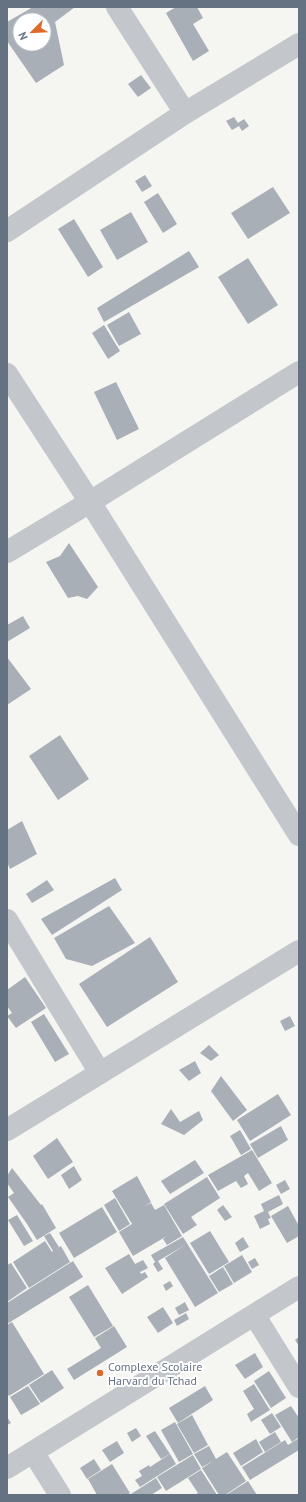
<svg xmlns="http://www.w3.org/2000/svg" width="306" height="1502" viewBox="0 0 306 1502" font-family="'PT Sans',sans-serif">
  <rect width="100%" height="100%" fill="#f5f6f2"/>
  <g fill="#a9afb6" fill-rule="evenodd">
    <path d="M33,7H75L55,22L64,65L36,83L7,41V22ZM20,20H44V44H20Z"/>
    <polygon points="176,7 197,7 203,18 193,24 209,51 193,61 166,13"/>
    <polygon points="141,75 151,88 138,97 128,84"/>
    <polygon points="234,117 238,123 244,119 249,126 242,131 239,126 232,130 226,121"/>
    <polygon points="145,175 152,186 142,192 135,181"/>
    <polygon points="273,187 290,213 248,239 231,213"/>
    <polygon points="158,193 177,224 163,233 144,202"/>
    <polygon points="131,212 148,242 117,260 100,230"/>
    <polygon points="74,219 103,267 88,277 58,229"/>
    <polygon points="189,251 199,267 104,322 97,308"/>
    <polygon points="248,258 278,305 248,324 218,277"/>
    <polygon points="129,312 141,334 119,346 107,325"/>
    <polygon points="104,325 120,351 108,359 92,333"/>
    <polygon points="116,382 139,429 117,440 94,392"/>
    <polygon points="69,543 98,587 87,599 78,596 68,598 46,562 60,556"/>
    <polygon points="23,616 30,628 7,642 7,625"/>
    <polygon points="7,657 31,689 7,705"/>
    <polygon points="60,735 89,779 58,800 29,756"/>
    <polygon points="22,821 37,854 10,869 7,862 7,830"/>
    <polygon points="115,878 122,890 52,935 41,919"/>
    <polygon points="47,880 54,890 32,903 26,894"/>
    <polygon points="109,906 135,943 92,966 66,959 54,938"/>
    <polygon points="150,937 178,982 107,1027 79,984"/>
    <polygon points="25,977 46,1008 16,1028 7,1016 12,1013 7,1006 7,990"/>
    <polygon points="44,1014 69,1054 55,1062 31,1022"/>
    <polygon points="290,1016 295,1026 285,1031 280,1021"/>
    <polygon points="209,1045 219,1055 211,1061 200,1053"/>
    <polygon points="195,1061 201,1073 189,1081 179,1070"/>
    <polygon points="221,1076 247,1110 233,1121 211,1091"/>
    <polygon points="278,1094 291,1115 250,1141 237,1120"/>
    <polygon points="171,1109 180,1122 199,1111 203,1120 184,1135 161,1124"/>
    <polygon points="281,1126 288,1140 258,1158 250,1144"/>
    <polygon points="240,1130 251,1149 241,1155 230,1136"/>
    <polygon points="57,1138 73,1162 48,1179 33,1156"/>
    <polygon points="252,1150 272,1183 259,1191 248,1173 244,1176 248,1184 241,1188 236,1181 218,1191 208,1175"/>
    <polygon points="195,1160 204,1173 170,1194 161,1181"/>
    <polygon points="74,1166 82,1180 69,1189 61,1175"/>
    <polygon points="12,1168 41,1205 42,1204 56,1228 37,1240 27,1224 8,1197 14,1193 7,1183 7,1176"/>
    <polygon points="137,1176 151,1202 145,1206 151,1203 155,1210 164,1205 182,1236 167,1245 163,1239 167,1236 133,1256 119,1232 132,1224 112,1191"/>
    <polygon points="207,1177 220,1198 191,1217 197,1225 183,1234 164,1204"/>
    <polygon points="285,1180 290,1189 281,1194 276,1185"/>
    <polygon points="279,1195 283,1204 268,1212 271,1218 268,1219 270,1224 260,1229 254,1216 264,1211 261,1204"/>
    <polygon points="115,1198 130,1224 119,1231 104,1205"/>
    <polygon points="223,1205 232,1217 225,1221 217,1210"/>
    <polygon points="288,1206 299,1226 299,1236 287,1243 271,1216"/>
    <polygon points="102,1207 117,1232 74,1258 59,1233"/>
    <polygon points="17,1215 33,1241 24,1246 8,1220"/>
    <polygon points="210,1231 229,1262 209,1274 190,1243"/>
    <polygon points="50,1233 59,1247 56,1249 61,1246 70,1262 29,1288 13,1262 45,1241 52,1252 53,1251 44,1236"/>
    <polygon points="183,1237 218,1293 195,1307 165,1258 185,1245 158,1261 163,1269 158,1272 153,1264 155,1262 151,1255"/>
    <polygon points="243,1237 249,1247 240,1252 235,1243"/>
    <polygon points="129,1254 135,1264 143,1260 148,1268 140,1272 141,1274 145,1272 148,1277 122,1294 105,1268"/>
    <polygon points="242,1255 252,1272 234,1283 224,1266"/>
    <polygon points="255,1258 259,1265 252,1269 248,1262"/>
    <polygon points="73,1261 83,1277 7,1324 7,1303"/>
    <polygon points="11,1263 27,1288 7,1302 7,1265"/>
    <polygon points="223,1267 233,1284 219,1292 209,1276"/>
    <polygon points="170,1281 173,1286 166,1291 163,1285"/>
    <polygon points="88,1285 113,1326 94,1337 69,1297"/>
    <polygon points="185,1302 189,1310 179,1315 175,1308"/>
    <polygon points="163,1307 173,1323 158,1333 147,1317"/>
    <polygon points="186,1313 189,1319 177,1326 174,1320"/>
    <polygon points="12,1322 44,1374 9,1396 7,1393 7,1325"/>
    <polygon points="114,1326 127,1347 74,1380 67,1369 101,1348 95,1338"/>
    <polygon points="299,1337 299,1346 295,1340"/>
    <polygon points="255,1353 263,1367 245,1379 235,1365"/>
    <polygon points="52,1370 64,1388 41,1403 29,1385"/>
    <polygon points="269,1371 286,1398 271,1408 254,1381"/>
    <polygon points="254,1384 270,1410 251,1422 247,1414 254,1409 243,1391"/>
    <polygon points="28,1386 40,1404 21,1415 10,1397"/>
    <polygon points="205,1386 213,1400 178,1423 169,1408"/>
    <polygon points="291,1406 299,1418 299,1437 292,1442 275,1415"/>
    <polygon points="272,1413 281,1427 270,1434 261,1420"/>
    <polygon points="192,1415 208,1445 194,1453 177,1424"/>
    <polygon points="7,1417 11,1423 7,1425"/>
    <polygon points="175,1422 193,1454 179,1462 161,1430"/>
    <polygon points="136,1428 141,1436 132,1442 127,1433"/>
    <polygon points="155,1431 170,1454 161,1459 146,1436"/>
    <polygon points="275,1432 281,1442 265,1452 259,1442"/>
    <polygon points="299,1438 299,1450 250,1480 242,1467 285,1440 288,1445"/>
    <polygon points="256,1439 263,1452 241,1466 233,1453"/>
    <polygon points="117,1441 124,1453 110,1462 102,1450"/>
    <polygon points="209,1446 216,1459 227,1452 246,1481 225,1495 219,1495 202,1468 213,1461 202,1467 194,1454"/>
    <polygon points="170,1454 176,1464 140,1487 135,1480 142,1476 139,1471 149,1465 150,1467"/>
    <polygon points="193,1455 201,1469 166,1491 157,1477"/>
    <polygon points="94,1459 101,1470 87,1479 80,1468"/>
    <polygon points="112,1464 130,1493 127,1495 97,1495 88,1479"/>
    <polygon points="201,1470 217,1495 194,1495 198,1493 188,1478"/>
    <polygon points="156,1478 162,1488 151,1495 132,1495 131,1494"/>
    <polygon points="248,1481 257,1495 226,1495"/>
  </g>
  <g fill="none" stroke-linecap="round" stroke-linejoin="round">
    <g stroke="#c3c6ca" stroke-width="22">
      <polyline points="117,7 185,113"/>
      <polyline points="7,231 185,113 299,44"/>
      <polyline points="7,374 90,502 299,835"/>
      <polyline points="7,552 90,502 299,372"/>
      <polyline points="7,920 100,1073"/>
      <polyline points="7,1130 299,951"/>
      <polyline points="255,1316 299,1387"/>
      <polyline points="33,1452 60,1495"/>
    </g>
    <polyline stroke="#c3c6ca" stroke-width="22" points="7,1468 299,1287"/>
  </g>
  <circle fill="#de6a2a" stroke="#fff" stroke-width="1.5" cx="100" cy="1373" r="4"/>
  <g text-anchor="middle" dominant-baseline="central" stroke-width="4" stroke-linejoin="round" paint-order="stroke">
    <g font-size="12" fill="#657282" stroke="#fff" text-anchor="start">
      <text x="108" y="1366">Complexe Scolaire<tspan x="108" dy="14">Harvard du Tchad</tspan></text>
    </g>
  </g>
  <rect width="306" height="1502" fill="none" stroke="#657282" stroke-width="16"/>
  <g transform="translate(32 32) rotate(246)"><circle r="19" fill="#ffffff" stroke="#c1c7cd"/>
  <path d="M0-3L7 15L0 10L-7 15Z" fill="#de6a2a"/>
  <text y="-6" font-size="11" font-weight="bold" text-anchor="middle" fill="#657282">N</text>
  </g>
</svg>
